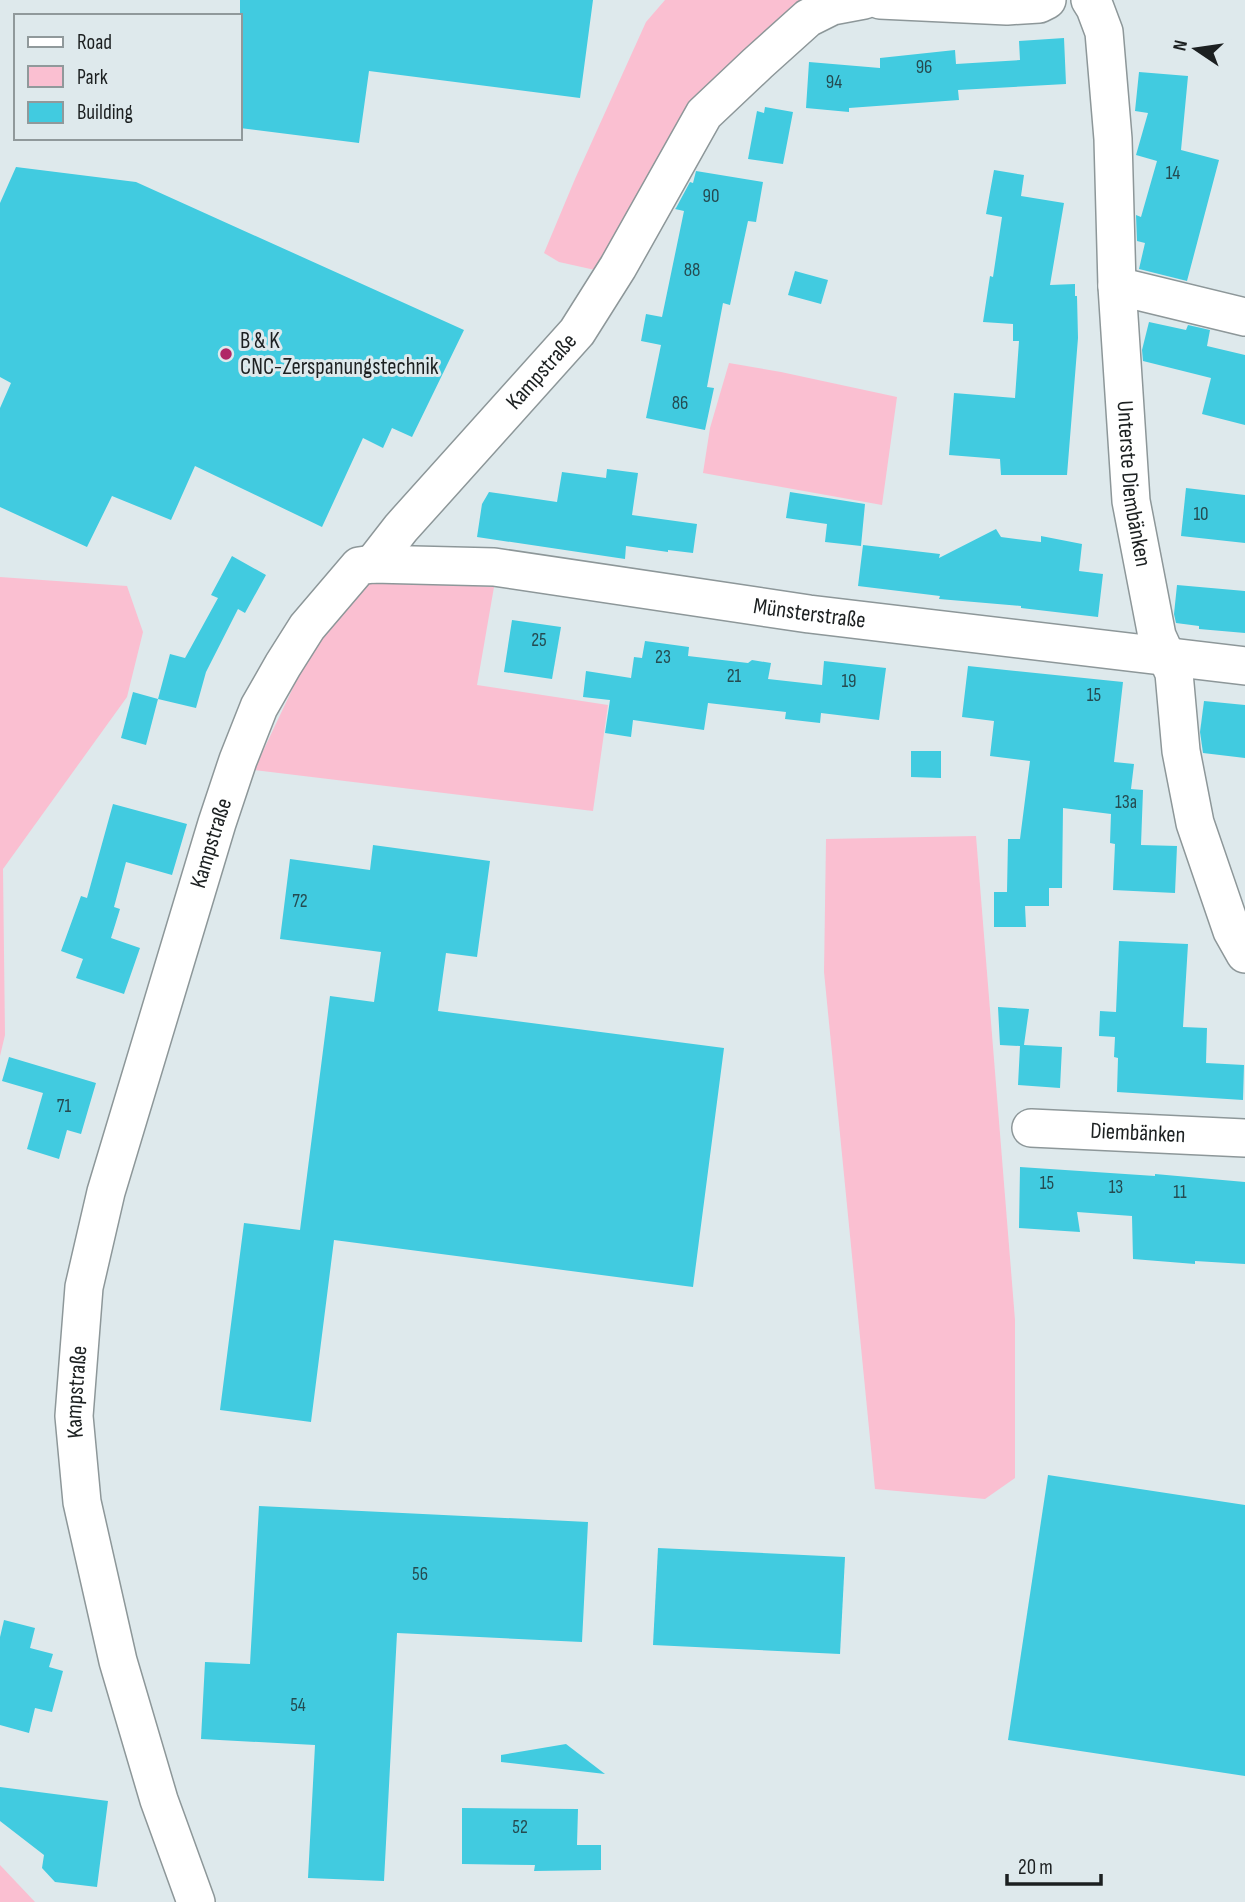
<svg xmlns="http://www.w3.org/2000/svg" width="1245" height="1902" viewBox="0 0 1245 1902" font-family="'Sofia Sans Condensed',sans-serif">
  <rect width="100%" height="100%" fill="#dee9ec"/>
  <g fill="#fabfd1">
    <polygon points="665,0 828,0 799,13 604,272 559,262 544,253 575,179 646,22"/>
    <polygon points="729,363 781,372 897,397 882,505 703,473 710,428"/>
    <polygon points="0,577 127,586 143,632 127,697 3,869 5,1035 0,1056"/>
    <polygon points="369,580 494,587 477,685 608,705 593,811 254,770 318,635"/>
    <polygon points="976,836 1015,1320 1015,1478 985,1499 875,1489 824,972 826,839"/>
    <polygon points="0,1865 35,1902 0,1902"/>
  </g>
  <g fill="#41cbe0">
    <polygon points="240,0 593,0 580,98 369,71 359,143 240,128"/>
    <polygon points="1064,38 1066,84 958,90 959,100 849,108 849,112 806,108 809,62 880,68 880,58 955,50 956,64 1020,60 1019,41"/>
    <polygon points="1139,72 1188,76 1181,150 1219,160 1187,281 1139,269 1145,243 1137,241 1136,215 1141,217 1157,161 1136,155 1148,113 1135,111"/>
    <polygon points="765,107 793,112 783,164 748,159 757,111 764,113"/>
    <polygon points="16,167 136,182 464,330 412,437 392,428 383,448 363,438 322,527 195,466 171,520 112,496 87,547 0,507 0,408 11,383 0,377 0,203"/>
    <polygon points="994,170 1024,175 1021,196 1064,203 1050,285 1075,284 1075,296 1077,296 1078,338 1067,475 1001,475 1000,459 949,455 954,393 1015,398 1019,341 1013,341 1013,324 983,322 990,276 993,277 1002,217 986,214"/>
    <polygon points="696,171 763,182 756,222 748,221 730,305 723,303 707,387 714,388 705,430 646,418 661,345 641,341 646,314 662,317 684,211 675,209 676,208 690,182 693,183"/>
    <polygon points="795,271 828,280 821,304 788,295"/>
    <polygon points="1149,322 1186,330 1188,325 1210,330 1207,346 1245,355 1245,425 1202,414 1211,378 1143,361 1142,350"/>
    <polygon points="607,469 638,473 632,515 697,524 693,553 668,550 668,552 626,546 625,559 477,537 482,504 489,492 557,502 562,472 606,478"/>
    <polygon points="1186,488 1245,495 1245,543 1181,536"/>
    <polygon points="790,492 865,504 861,546 825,542 827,524 786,518"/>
    <polygon points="996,529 1001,537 1041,542 1041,536 1082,544 1079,571 1103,574 1098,617 1021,608 1021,606 939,599 940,596 858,586 863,545 940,554 939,558"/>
    <polygon points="232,556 266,575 245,613 238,609 206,672 196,708 158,699 170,654 185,658 218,598 211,595"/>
    <polygon points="1177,585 1245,591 1245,633 1199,629 1199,626 1176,623 1174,614"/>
    <polygon points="512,620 561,627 552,679 504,672"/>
    <polygon points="645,641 689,647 688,656 748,663 752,660 771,663 768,679 822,685 824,661 886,668 879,720 821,713 820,723 785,719 786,712 708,703 704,730 633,720 631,737 605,733 610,700 583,697 586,671 631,678 634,657 642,658"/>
    <polygon points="968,666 1123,682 1114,762 1134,764 1131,789 1143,790 1141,845 1177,846 1175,893 1113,890 1115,844 1110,843 1111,814 1063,808 1062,888 1049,888 1049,906 1025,906 1026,927 994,927 994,892 1007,892 1008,839 1020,839 1030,761 990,756 994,721 962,717"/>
    <polygon points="133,692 158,699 146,745 121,738"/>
    <polygon points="1204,701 1245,705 1245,758 1203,753 1200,732"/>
    <polygon points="911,751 941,751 941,778 911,777"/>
    <polygon points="113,804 187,824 172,875 126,862 114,907 120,909 111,938 140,948 124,994 76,978 83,959 61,951 81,896 87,898"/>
    <polygon points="373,845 490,861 477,957 446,953 438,1011 724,1048 693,1287 334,1240 311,1422 220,1410 244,1223 300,1230 330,996 374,1002 381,952 280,939 290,859 370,870"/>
    <polygon points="1119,941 1188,944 1183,1027 1207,1028 1206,1063 1244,1065 1243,1100 1117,1092 1118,1058 1114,1057 1115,1037 1099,1036 1100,1011 1116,1012"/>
    <polygon points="998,1007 1029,1009 1024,1045 1062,1047 1060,1088 1018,1085 1020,1046 1000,1045"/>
    <polygon points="9,1057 96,1083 81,1134 67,1130 59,1159 27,1149 43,1093 2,1081"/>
    <polygon points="1020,1167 1155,1176 1155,1174 1245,1182 1245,1264 1195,1261 1195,1264 1133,1259 1132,1216 1077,1212 1080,1232 1019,1228"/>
    <polygon points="1048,1475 1245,1505 1245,1776 1008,1740"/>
    <polygon points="259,1506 588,1522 582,1642 397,1633 384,1881 308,1878 315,1745 201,1739 205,1662 250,1664"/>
    <polygon points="658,1548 845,1557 840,1654 653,1645"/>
    <polygon points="4,1620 35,1628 30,1648 53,1654 49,1667 63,1671 52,1712 35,1708 29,1733 0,1725 0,1637"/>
    <polygon points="566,1744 605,1774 501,1762 501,1755"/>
    <polygon points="0,1787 108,1801 97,1887 55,1882 42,1868 44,1855 0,1821"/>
    <polygon points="462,1808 578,1809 577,1845 601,1845 601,1870 534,1871 535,1865 462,1864"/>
  </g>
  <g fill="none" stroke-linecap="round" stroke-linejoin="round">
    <defs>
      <g id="minor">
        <polyline points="880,0 1007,6 1039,4 1047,0"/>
        <path id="s1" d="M1090,0L1095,8L1104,32L1113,139L1117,286L1131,501L1157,636L1174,673L1181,751L1195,823L1232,931L1245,954"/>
        <polyline points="1117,286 1245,317"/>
        <path id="s2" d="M373,564L401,528L577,332L618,267L704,114L758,63L808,18L832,6L864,0"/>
        <path id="s3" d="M1031,1128L1245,1138"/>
        <path id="s4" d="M196,1902L159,1800L118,1661L82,1502L74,1416L84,1287L106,1192L217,823L238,760L259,707L283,665L307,627L359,566L373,564L494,567L809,614L1245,666"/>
      </g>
    </defs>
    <use href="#minor" stroke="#8d9799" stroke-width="40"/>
    <use href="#minor" stroke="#fff" stroke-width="37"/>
  </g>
  <circle fill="#b02666" stroke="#dee9ec" stroke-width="2.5" cx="226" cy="354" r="7"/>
  <g text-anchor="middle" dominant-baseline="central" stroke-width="6" stroke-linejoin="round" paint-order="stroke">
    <g font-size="19" fill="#254b51">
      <text x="924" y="67">96</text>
      <text x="834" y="82">94</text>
      <text x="1173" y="173">14</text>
      <text x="711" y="196">90</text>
      <text x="692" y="270">88</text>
      <text x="680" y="403">86</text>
      <text x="1201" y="514">10</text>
      <text x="539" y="640">25</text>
      <text x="663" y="657">23</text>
      <text x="734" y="676">21</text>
      <text x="849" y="681">19</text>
      <text x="1094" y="695">15</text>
      <text x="1126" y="802">13a</text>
      <text x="300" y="901">72</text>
      <text x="64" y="1106">71</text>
      <text x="1047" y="1183">15</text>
      <text x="1116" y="1187">13</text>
      <text x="1180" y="1192">11</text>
      <text x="420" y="1574">56</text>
      <text x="298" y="1705">54</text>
      <text x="520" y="1827">52</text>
    </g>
    <g font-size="23" fill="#1c2021" stroke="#dee9ec" text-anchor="start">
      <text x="240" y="341">B &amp; K<tspan x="240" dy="26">CNC-Zerspanungstechnik</tspan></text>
    </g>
    <g font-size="23" fill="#1c2021" stroke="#dee9ec">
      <text stroke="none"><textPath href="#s2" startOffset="256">Kampstraße</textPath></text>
      <text stroke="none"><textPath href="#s1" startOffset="488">Unterste Diembänken</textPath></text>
      <text stroke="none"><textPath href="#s4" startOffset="1866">Münsterstraße</textPath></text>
      <text stroke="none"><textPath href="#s4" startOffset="1094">Kampstraße</textPath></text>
      <text stroke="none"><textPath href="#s3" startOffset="107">Diembänken</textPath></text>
      <text stroke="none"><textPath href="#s4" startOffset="527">Kampstraße</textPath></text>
    </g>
  </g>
  <rect x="14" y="14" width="228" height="126" fill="#dee9ec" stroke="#90999b" stroke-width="2"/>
  <rect x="28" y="37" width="35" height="10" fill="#ffffff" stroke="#90999b" stroke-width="2"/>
  <text x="77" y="49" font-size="21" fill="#1c2021">Road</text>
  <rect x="28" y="66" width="35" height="21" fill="#fabfd1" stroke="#90999b" stroke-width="2"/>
  <text x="77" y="84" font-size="21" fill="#1c2021">Park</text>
  <rect x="28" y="102" width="35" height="21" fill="#41cbe0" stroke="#90999b" stroke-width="2"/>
  <text x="77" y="119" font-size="21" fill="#1c2021">Building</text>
  <g transform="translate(1196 49) rotate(283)" stroke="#dee9ec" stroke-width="5" paint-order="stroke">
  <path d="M0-5L12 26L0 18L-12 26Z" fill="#1c2021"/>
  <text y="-10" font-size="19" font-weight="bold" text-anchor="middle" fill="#1c2021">N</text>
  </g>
  <path d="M1007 1874v10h94v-10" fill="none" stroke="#1c2021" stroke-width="3.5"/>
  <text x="1018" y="1874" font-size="21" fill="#1c2021" stroke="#dee9ec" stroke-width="5" paint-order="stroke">20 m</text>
</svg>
